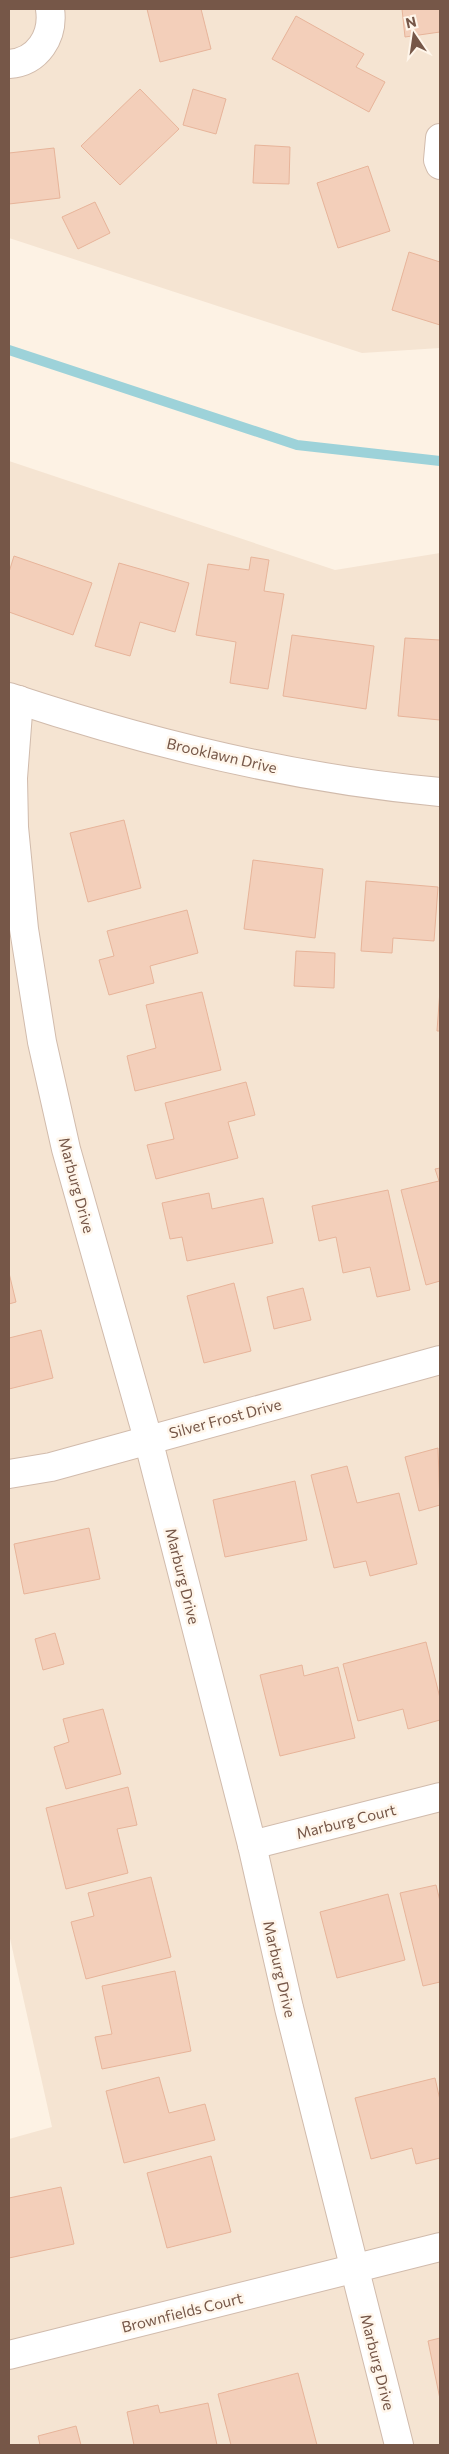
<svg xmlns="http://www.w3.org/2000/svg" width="449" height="2454" viewBox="0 0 449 2454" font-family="Commissioner,sans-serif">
  <rect width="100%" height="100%" fill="#fdf2e4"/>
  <g fill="#f5e4d2">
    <polygon points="9,9 440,9 440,348 362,353 9,238"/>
    <polygon points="9,461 335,570 440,553 440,2445 9,2445 9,2139 52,2127 9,1934"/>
  </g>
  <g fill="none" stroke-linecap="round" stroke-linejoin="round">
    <polyline stroke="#9dd2d9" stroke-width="10" points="9,350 297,445 440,461"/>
  </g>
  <g fill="#f3cfba" stroke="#e7b49a">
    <polygon points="147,9 201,9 211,49 160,62"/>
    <polygon points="402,9 440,9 440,32 405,37"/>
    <polygon points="296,16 364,54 356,67 385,82 369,112 272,59"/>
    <polygon points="140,89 179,129 120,185 81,146"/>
    <polygon points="193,89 226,99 216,134 183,125"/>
    <polygon points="255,145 290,147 289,184 253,183"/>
    <polygon points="54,148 60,198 9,204 9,153"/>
    <polygon points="368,166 390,231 338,248 317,183"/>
    <polygon points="95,202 110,233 78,249 62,217"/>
    <polygon points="409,252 440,262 440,325 392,310"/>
    <polygon points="14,556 92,583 73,635 9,612 9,572"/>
    <polygon points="251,557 269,560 264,591 284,594 268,689 230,683 236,642 196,635 208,564 249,570"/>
    <polygon points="119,563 189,583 175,632 140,622 130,656 95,646"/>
    <polygon points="292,635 374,646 366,709 283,696"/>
    <polygon points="405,638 440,640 440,720 398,716"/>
    <polygon points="124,820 141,888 88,902 70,833"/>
    <polygon points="253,860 323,869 315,938 244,929"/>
    <polygon points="366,881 438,887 434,941 393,938 392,953 361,951"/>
    <polygon points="187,910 198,953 150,966 154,983 109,995 99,960 114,956 107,931"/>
    <polygon points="296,951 335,953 334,988 294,986"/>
    <polygon points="440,990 440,1031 437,1031"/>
    <polygon points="202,992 221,1070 135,1091 127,1056 156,1048 146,1005"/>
    <polygon points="246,1082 255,1115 228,1122 238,1158 156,1179 147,1145 174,1139 165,1103"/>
    <polygon points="440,1168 440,1281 426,1285 401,1190 439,1181 435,1169"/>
    <polygon points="388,1190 410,1290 377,1297 370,1267 343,1273 336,1237 319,1241 312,1206"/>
    <polygon points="209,1193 212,1209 263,1198 273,1243 187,1261 182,1237 170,1239 162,1203"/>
    <polygon points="9,1273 16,1302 9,1304"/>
    <polygon points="234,1283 251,1351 204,1363 187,1296"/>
    <polygon points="303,1288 311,1320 274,1329 267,1297"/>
    <polygon points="41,1330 53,1378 9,1389 9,1338"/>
    <polygon points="438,1448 440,1505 419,1511 405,1457"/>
    <polygon points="347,1466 357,1503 399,1493 417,1564 370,1576 366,1561 334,1568 311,1475"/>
    <polygon points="295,1481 307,1540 225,1557 213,1500"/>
    <polygon points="89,1528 100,1579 24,1594 14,1544"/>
    <polygon points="55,1633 64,1664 43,1670 35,1639"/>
    <polygon points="426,1642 440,1698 440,1720 408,1729 403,1709 358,1721 343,1664"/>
    <polygon points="302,1665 304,1676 338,1667 355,1738 280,1756 260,1675"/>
    <polygon points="103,1709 121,1774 66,1789 54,1747 69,1742 63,1719"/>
    <polygon points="128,1787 137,1825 117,1829 128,1873 66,1889 46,1808"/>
    <polygon points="151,1877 171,1957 86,1979 71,1922 94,1916 88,1893"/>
    <polygon points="436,1885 440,1901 440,1982 423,1986 400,1893"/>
    <polygon points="388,1894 405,1960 337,1978 320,1912"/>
    <polygon points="175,1971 191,2051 102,2069 95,2037 112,2034 102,1986"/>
    <polygon points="159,2077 169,2113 205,2104 215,2140 124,2163 106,2091"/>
    <polygon points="435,2078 440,2100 440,2158 416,2164 412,2148 371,2159 355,2098"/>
    <polygon points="211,2156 231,2232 167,2248 147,2173"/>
    <polygon points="61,2187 74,2244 9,2258 9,2198"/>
    <polygon points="440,2338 440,2399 428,2341"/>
    <polygon points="298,2373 317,2445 231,2445 218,2394"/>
    <polygon points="208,2403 217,2445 134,2445 127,2412 158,2405 160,2413"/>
    <polygon points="76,2426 81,2445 40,2445 38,2436"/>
  </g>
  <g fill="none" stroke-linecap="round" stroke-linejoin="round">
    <defs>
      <g id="minor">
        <path d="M9,64C38,62 54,36 50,9"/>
        <polyline points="440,138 438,160 440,165"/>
        <path d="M9,697C148,743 294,779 440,792"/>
        <polyline points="19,700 13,778 14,827 24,929 42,1042 66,1149 148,1439 252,1845 289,2008 399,2445"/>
        <polyline points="9,1474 51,1467 440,1360"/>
        <polyline points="252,1845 440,1797"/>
        <polyline points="9,2355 440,2247"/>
      </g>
    </defs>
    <use href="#minor" stroke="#d1bbac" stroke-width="30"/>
    <use href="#minor" stroke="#fff" stroke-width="28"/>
  </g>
  <g text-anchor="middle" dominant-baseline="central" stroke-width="5" stroke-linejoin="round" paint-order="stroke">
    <g font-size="15" fill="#765748" stroke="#fff6eb">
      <text transform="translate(222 755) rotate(13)">Brooklawn Drive</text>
      <text transform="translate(77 1185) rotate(75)">Marburg Drive</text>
      <text transform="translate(225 1418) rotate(-15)">Silver Frost Drive</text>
      <text transform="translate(183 1576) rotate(76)">Marburg Drive</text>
      <text transform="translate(346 1821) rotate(-14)">Marburg Court</text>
      <text transform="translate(280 1969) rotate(77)">Marburg Drive</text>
      <text transform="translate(182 2312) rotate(-14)">Brownfields Court</text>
      <text transform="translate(378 2362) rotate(76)">Marburg Drive</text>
    </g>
  </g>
  <rect width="449" height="2454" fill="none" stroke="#765748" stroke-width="20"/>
  <g transform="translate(414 35) rotate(347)" stroke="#fff6eb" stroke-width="4" paint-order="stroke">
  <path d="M0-4L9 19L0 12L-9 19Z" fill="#765748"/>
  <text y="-8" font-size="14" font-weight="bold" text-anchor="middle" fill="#765748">N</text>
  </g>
</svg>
